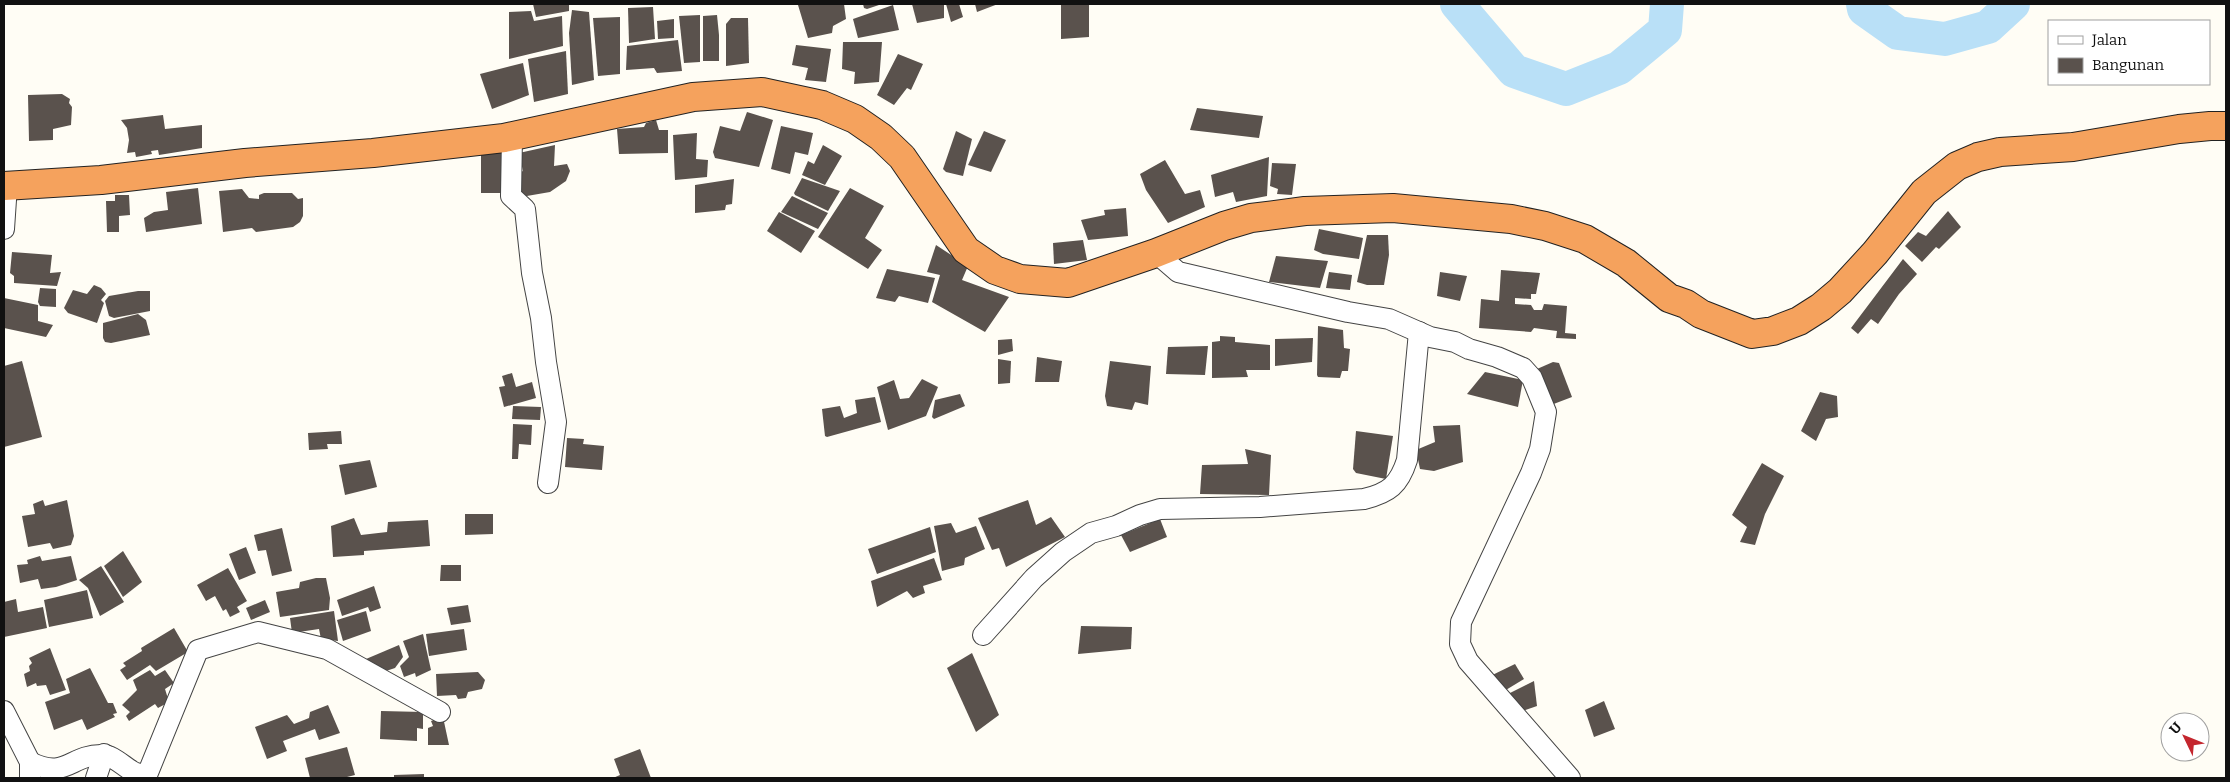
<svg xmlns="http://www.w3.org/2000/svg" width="2230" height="782" viewBox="0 0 2230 782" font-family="Bitter,serif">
  <rect width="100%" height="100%" fill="#fffdf5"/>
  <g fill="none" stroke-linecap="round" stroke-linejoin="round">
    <g stroke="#b9e0f7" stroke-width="34">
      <polyline points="1457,4 1514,71 1566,89 1619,68 1665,30 1667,4"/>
      <polyline points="1863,4 1864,9 1898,33 1945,39 1988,27 2013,4"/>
    </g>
  </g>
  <g fill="#5a524d">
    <polygon points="533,4 569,4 569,11 536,17"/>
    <polygon points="803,4 844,4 846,19 833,26 832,33 808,38 798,5"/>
    <polygon points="863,4 882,4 867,9 864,8"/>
    <polygon points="912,4 944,4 944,18 917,23"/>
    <polygon points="946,4 959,4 963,17 951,22"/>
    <polygon points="975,4 998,4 977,12"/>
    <polygon points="1061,4 1089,4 1089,37 1061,39"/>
    <polygon points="893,5 899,30 858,38 853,19"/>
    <polygon points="653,7 655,39 629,43 628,8"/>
    <polygon points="572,10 589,12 594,80 572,85 569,33"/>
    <polygon points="531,11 534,21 562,16 563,46 509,59 509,12"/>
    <polygon points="700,15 700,62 684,63 679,16"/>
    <polygon points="717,15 719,35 719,61 703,61 703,16"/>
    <polygon points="620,17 620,74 598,76 593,18"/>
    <polygon points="731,18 748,18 749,63 726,66 726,24"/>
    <polygon points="674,19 674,38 658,39 657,21"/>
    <polygon points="678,40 682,71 657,73 654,68 626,70 627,46"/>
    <polygon points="843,42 882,42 879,82 854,84 855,72 842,69"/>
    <polygon points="796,45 831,49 826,82 805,80 808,68 792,65"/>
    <polygon points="566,51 568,94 534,102 528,59"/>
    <polygon points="898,54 923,64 911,90 907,88 894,105 877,95"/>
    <polygon points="523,63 529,95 492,109 480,74"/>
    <polygon points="62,94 70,99 69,103 72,107 71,125 53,129 53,140 29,141 28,95"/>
    <polygon points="1197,108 1263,116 1259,138 1190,130"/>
    <polygon points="747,112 773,120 759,167 715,158 713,152 720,126 740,131"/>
    <polygon points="163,115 165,129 202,125 202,148 159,155 158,150 151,151 152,154 136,157 135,152 127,153 129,140 127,128 121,120"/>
    <polygon points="656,120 659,130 668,130 668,153 619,154 617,129 644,127 646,123"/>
    <polygon points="781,126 813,133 808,155 795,152 790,174 771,169"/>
    <polygon points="956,131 972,139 963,176 946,172 943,169"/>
    <polygon points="984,131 1006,140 991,172 968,165"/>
    <polygon points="697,133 696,159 708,160 707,177 675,180 673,135"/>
    <polygon points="555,145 554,166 567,164 570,171 566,181 550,192 521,197 515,175 523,171 519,153"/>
    <polygon points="823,145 842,156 825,185 802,175 808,161 814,164"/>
    <rect x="481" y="150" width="24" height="43"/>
    <polygon points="1269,157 1267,196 1236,202 1233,192 1215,197 1211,175"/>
    <polygon points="1165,160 1185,194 1200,190 1205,207 1168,223 1146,190 1140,174"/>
    <polygon points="1272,163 1296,164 1292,195 1277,194 1278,189 1270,186"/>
    <polygon points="802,178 840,191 828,211 795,195 794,193"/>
    <polygon points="734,179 732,204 726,205 725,210 695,213 695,185"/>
    <polygon points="198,188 202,224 146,232 144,218 154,212 168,210 166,192"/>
    <polygon points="850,188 884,206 865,238 882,250 868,269 818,237"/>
    <polygon points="242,189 249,198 259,199 259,195 264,193 292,193 298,199 303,198 303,216 300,222 293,227 256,232 252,228 223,232 219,191"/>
    <polygon points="115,195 129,195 130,215 119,216 119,232 107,232 106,201 115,201"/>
    <polygon points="792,196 828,213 818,229 781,212"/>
    <polygon points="1126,208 1128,236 1088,240 1081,220 1105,215 1104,210"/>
    <polygon points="1948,211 1961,227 1939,249 1936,247 1922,262 1905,246 1918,232 1926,236"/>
    <polygon points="779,212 815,231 801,253 767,231"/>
    <polygon points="1319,229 1363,238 1359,259 1323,254 1314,250"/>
    <polygon points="1367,235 1388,235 1389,255 1384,285 1367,285 1357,282"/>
    <polygon points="1083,240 1087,260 1054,264 1053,243"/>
    <polygon points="936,245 968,266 962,280 1009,297 985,332 932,302 940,275 927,272"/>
    <polygon points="12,252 52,255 50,273 61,272 57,286 14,283 14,276 10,273"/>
    <polygon points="1276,256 1328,261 1320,288 1269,282"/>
    <polygon points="1903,259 1917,274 1899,294 1878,324 1871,319 1858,334 1851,328"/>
    <polygon points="887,269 935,278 928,303 899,296 895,302 876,298"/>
    <polygon points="1501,270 1540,273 1536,294 1531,294 1531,299 1515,298 1515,304 1531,305 1534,310 1542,310 1544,304 1567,306 1565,333 1576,334 1576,339 1556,338 1557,331 1534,328 1531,332 1479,328 1481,299 1499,301"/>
    <polygon points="1329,272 1352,275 1350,290 1326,288"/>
    <polygon points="1440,272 1467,276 1460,301 1437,296"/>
    <polygon points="94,285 101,288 106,294 101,300 104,303 97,323 68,313 64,308 73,290 87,294"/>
    <polygon points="40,288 56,289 56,307 40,306 38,302"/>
    <polygon points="138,291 150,291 150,311 114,318 109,316 105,301 109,296"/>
    <polygon points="4,298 38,305 38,321 53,325 46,337 4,328"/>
    <polygon points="138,314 146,320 150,335 111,343 105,342 103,338 103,323"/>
    <polygon points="1318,326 1343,330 1344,348 1350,349 1348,371 1342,371 1340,378 1318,377 1317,375"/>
    <polygon points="1220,336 1235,337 1235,342 1270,345 1270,370 1246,370 1248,377 1212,378 1212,342 1220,341"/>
    <polygon points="1313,338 1312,362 1275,366 1275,339"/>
    <polygon points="1012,339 1013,351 998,355 998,340"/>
    <polygon points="1208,346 1205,375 1166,374 1168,347"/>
    <polygon points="1037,357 1062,361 1059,382 1035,382"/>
    <polygon points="998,359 1011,361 1010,383 998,384"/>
    <polygon points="22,361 42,437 4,447 4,366"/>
    <polygon points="1110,361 1151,366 1148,405 1135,402 1132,410 1107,406 1105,396"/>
    <polygon points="1553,362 1559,363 1572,397 1551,405 1537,369"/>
    <polygon points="1485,372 1523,380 1518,407 1467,394"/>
    <polygon points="512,373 516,387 532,382 536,398 504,407 499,387 505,386 502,376"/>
    <polygon points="922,379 938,387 926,416 888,430 877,387 894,380 900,399 909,398"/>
    <polygon points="1820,392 1837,396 1838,417 1826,419 1816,441 1801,431"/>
    <polygon points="960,394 965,406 934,419 932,417 935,400"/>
    <polygon points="875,397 881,422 827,437 825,436 822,409 840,406 844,418 857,413 855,400"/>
    <polygon points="513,406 541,407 540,420 512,419"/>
    <polygon points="513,424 532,425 531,445 519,444 518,459 512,459"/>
    <polygon points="1460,425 1463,462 1434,471 1420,469 1416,450 1435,442 1433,426"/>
    <polygon points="341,431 342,444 327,444 328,449 309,450 308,433"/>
    <polygon points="1356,431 1393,436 1386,479 1356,473 1353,469"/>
    <polygon points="567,438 584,439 583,444 604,446 602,470 565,467"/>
    <polygon points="1245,449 1271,455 1269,495 1200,494 1202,465 1248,464"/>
    <polygon points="370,460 377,487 345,495 339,465"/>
    <polygon points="1762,463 1784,476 1765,514 1755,545 1740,542 1747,527 1732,515"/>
    <polygon points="43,500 45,506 67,500 74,536 71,545 53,549 50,543 28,547 22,516 35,514 33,504"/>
    <polygon points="1028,500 1036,525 1051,517 1065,537 1006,567 999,548 992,550 978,518"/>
    <polygon points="465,514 493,514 493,534 465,535"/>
    <polygon points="354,518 361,535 387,532 388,522 428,520 430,546 364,551 364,555 333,557 331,526"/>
    <polygon points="1160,519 1167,537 1130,552 1121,535"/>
    <polygon points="951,523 956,533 976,526 985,549 965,558 964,565 942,571 934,526"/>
    <polygon points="930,527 936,552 877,574 868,549"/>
    <polygon points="282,528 292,571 272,576 266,550 258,551 254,535"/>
    <polygon points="246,547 256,573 239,580 229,554"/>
    <polygon points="123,551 142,582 123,597 104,566"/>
    <polygon points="40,556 42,561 71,556 77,580 56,587 41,589 38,579 20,583 17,565 28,564 27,560"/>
    <polygon points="934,558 942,580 923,586 925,593 913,598 907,591 877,607 871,581"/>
    <polygon points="441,565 461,565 461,581 440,581"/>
    <polygon points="101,566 124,602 100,616 88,588 79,580"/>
    <polygon points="228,568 247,601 237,607 240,612 230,617 226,609 223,611 215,596 206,601 197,585"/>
    <polygon points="316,578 326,578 330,598 329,610 280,617 276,592 299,588 300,582"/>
    <polygon points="374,586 381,608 370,612 368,607 342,616 337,600"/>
    <polygon points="87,590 93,618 49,627 44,600"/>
    <polygon points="16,599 18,612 43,607 47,628 4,637 4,602"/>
    <polygon points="265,600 270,612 251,620 246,608"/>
    <polygon points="468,605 471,622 451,625 447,608"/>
    <polygon points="334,611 338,641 321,639 319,629 292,633 290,618"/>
    <polygon points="366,611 371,631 343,641 337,620"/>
    <polygon points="1081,626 1132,627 1131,649 1078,654"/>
    <polygon points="174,628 188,652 156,671 150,665 127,680 120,670 126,666 123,663 142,651 141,648"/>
    <polygon points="464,629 467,650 429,656 426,634"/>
    <polygon points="423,634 431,670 416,677 415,673 404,677 400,666 409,657 403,641"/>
    <polygon points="399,645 403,657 395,668 374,675 366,659"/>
    <polygon points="50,648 66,690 50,695 46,685 37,686 36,683 27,687 24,674 30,671 29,666 32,663 29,658"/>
    <polygon points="972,653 999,715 976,732 947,668"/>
    <polygon points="1515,664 1524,679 1491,699 1480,681"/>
    <polygon points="90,668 108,703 113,703 117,713 113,714 115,717 87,730 82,719 54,730 45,702 70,693 66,679"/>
    <polygon points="150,670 155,676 165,670 174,683 165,689 169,702 158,708 155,704 129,721 126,716 130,712 122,705 137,690 133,680"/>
    <polygon points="478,672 485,680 482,689 468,692 466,698 458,699 456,695 437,696 436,674"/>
    <polygon points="1534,681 1537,706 1506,717 1500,698"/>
    <polygon points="1604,701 1615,729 1594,737 1585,710"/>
    <polygon points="328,705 340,733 319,740 315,729 283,741 287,751 267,759 255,727 287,715 294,724 309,718 310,712"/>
    <polygon points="381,711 423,712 423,729 417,728 417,741 380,739"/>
    <polygon points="443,717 449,745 428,745 428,728 433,726 431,721"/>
    <polygon points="347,747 355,775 343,778 310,778 305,758"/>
    <polygon points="640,749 651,778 613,778 620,775 614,759"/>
    <polygon points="424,774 424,778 394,778 394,775"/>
  </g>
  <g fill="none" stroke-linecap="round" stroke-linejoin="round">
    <defs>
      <g id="minor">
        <polyline points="512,136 511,196 525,209 532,273 541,318 546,362 556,422 548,483"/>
        <polyline points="4,229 7,185"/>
        <polyline points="1156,253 1178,272 1348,312 1389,319 1430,337 1455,342 1469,349 1497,357 1523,368 1532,378 1546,412 1540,449 1531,473 1461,622 1460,644 1468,661 1570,778"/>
        <path d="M983,635L1034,578L1063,552L1091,533L1116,526L1140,515L1160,509L1260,507L1364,499C1389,493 1399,485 1407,460L1419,332"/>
        <polyline points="4,711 30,762 30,778"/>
        <path d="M30,762C66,780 70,755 101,755C112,754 123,766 132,771C136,774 142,774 147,775L198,650L258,632L327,649L440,712"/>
        <polyline points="96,778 104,754"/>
      </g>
      <polyline id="highway" points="4,186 101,180 245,163 373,153 504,138 693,97 762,92 822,105 855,119 881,137 902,157 966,250 995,270 1020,279 1068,283 1156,253 1224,226 1251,218 1305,211 1393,208 1511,219 1545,226 1585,239 1626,263 1669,298 1686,304 1701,314 1752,334 1773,331 1799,321 1821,307 1840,291 1875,253 1924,192 1957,166 1978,157 2000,152 2073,147 2179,129 2210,126 2226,126"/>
    </defs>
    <use href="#minor" stroke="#444" stroke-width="22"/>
    <use href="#highway" stroke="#222" stroke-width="30"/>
    <use href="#minor" stroke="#fff" stroke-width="20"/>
    <use href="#highway" stroke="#f5a25d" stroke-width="28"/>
  </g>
  <rect width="2230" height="782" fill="none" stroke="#111111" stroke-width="10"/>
  <rect x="2048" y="20" width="162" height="65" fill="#ffffff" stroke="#a0a0a0"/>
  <rect x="2058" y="36" width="25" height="8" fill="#ffffff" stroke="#a0a0a0"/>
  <text x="2092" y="45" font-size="15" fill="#111111">Jalan</text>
  <rect x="2058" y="58" width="25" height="15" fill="#5a524d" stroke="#a0a0a0"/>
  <text x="2092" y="70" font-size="15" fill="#111111">Bangunan</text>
  <g transform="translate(2185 737) rotate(313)"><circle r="24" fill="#ffffff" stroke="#a0a0a0"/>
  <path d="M0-4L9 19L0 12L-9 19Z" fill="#c4262e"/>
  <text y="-8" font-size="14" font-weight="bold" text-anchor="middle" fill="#111111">U</text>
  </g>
</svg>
